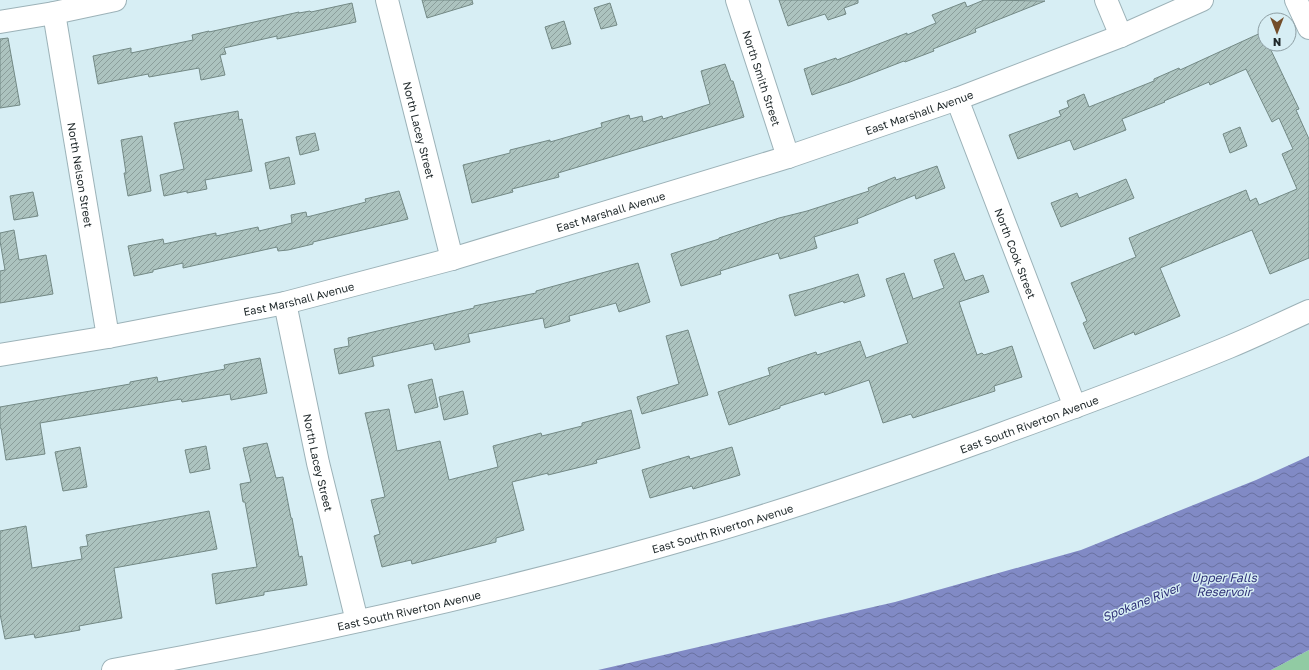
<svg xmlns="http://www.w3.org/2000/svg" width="1309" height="670" viewBox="0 0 1309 670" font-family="'Golos Text',sans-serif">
  <defs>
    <pattern id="water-waves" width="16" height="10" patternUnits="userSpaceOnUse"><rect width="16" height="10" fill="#818ac5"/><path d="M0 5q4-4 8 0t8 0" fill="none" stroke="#6971a0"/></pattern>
    <pattern id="building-hatch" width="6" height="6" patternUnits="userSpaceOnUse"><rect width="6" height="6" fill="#acc3bf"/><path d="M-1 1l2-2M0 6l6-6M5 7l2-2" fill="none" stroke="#8b9e9b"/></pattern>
  </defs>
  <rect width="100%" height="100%" fill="#d7eef4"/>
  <polygon fill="#91cba3" points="1309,650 1309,670 1271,670"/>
  <polygon fill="url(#water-waves)" points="1309,456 1309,650 1271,670 598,670 895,602 1081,550 1256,480"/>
  <g fill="url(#building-hatch)" stroke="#738985">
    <polygon points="422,0 472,0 473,4 427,18"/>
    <polygon points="779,0 858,0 858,3 844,8 846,14 828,20 825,14 788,26"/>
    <polygon points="984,0 1045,1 975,29 976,32 933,49 934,51 905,62 904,61 850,82 812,95 804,69 836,58 837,60 907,33 907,35 936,23 932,15 965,2 967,7"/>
    <polygon points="352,3 356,22 277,39 277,36 224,48 226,54 220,55 225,75 201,80 199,68 149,77 148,74 98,84 93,56 131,48 131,53 193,40 192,35 209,31 209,32 299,12 299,13 310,11 311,12"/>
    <polygon points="610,3 617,25 601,29 594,8"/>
    <polygon points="564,21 571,44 552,49 545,27"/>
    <polygon points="1265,31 1265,44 1268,44 1299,109 1296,110 1309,139 1309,258 1270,274 1252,230 1160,268 1180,316 1135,335 1134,332 1094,349 1083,323 1087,321 1071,283 1136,257 1129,238 1246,190 1250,201 1256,198 1259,205 1297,189 1282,154 1293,149 1279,118 1272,122 1246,69 1210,85 1209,82 1164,101 1165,102 1122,119 1126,130 1074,150 1070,140 1018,159 1009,135 1061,116 1059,111 1069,107 1067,101 1084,94 1089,107 1154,81 1154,79 1179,68 1180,70"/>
    <polygon points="8,38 20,105 0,108 0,39"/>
    <polygon points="725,64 731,81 733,81 744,117 558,173 559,177 512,189 513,192 472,203 463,165 510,153 510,150 550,140 550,142 602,127 601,123 629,115 630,119 642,116 643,122 662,116 663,119 710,104 701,71"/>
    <polygon points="238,111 239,120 242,119 252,171 205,180 207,189 187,193 187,191 164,196 160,175 184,169 174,123"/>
    <polygon points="1240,127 1247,146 1230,153 1223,134"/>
    <polygon points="315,133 319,150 300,155 296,137"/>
    <polygon points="142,136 151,191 128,196 124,173 126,173 121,140"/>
    <polygon points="289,157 295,184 270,189 265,163"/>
    <polygon points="937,166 945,188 916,199 915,195 857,219 858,223 814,237 817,248 780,259 778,253 720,271 721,274 681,286 671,254 719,239 719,238 779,218 807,211 869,191 868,188 895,177 896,180"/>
    <polygon points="1126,179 1134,198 1061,227 1051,203 1077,193 1079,198"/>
    <polygon points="399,191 408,219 313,242 313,244 288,250 278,251 277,247 183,268 183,263 153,270 153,272 134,276 128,246 163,239 164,244 216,233 216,236 258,227 259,231 292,223 291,215 306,212 307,217 366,202 365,199"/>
    <polygon points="33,192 38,216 14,220 10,196"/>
    <polygon points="14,230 19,260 46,255 53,294 0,303 0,271 5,270 0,241 0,233"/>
    <polygon points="954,253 965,281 983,275 989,292 959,302 977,355 982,353 984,355 1012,346 1022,377 994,386 995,391 913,418 911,414 883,423 869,380 825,395 824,392 780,406 780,408 729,425 718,392 770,375 768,368 816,352 817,355 860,341 866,358 908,343 886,279 904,273 913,299 944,288 934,260"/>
    <polygon points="638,263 650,302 619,312 616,303 569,316 570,321 545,328 543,318 468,334 470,342 435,350 433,343 372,357 374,366 339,374 334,349 349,346 348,338 474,308 474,306 536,293 536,291"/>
    <polygon points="858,274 865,296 844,303 843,301 795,316 789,295 811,289"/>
    <polygon points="688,330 708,395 642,414 637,397 679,384 666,336"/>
    <polygon points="260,358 267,393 231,400 230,394 182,402 181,399 40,423 45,454 6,460 1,428 0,428 0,407 130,384 130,382 157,377 158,382 225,369 224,365"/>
    <polygon points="432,379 438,407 415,413 408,385"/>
    <polygon points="463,391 468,414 444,420 439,397"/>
    <polygon points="389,409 397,451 440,441 449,480 498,467 493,446 541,433 542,436 582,426 582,423 631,410 640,448 596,460 597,463 548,475 548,473 512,482 524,530 496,538 496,542 412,564 411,560 382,567 374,536 380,534 371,500 385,497 365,413"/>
    <polygon points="267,443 276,478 283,477 291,518 292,518 299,557 302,556 307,585 264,592 264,595 216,604 212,574 257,567 245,502 243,502 240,484 251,482 243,448"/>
    <polygon points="206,446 210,469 190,473 185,450"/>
    <polygon points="80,447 87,487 63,491 55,452"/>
    <polygon points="732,447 740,475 693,489 692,486 650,498 642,470 689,456 690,459"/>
    <polygon points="209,511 217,549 114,568 122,618 79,626 80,630 35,638 34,634 5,639 0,614 0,531 26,526 32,568 82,559 80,547 88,546 86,535"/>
  </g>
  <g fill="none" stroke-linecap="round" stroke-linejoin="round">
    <defs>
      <g id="street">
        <path id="s1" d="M387,0L452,259"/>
        <path id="s2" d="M737,0L788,157"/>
        <polyline points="1106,0 1121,36"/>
        <polyline points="1296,0 1309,28"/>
        <path id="s3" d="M54,13L108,337"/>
        <polyline points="0,22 54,13 115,0"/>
        <path id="s4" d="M957,99L1075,407"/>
        <path id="s5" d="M285,303L318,463L357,621"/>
        <path id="s6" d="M0,355L108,337L285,303L452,259L788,157L957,99L1121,36L1202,0"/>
        <path id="s7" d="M113,670C313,634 512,590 707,533C800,506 891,474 982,441C1064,411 1147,381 1229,347C1256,336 1282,323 1309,311"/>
      </g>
    </defs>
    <use href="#street" stroke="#9cb2b8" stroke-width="24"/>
    <use href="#street" stroke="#fff" stroke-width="22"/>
  </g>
  <g text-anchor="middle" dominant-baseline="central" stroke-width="3" stroke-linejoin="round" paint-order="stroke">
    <g font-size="11" fill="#1e2729" stroke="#d7eef4">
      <text stroke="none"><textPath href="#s2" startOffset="82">North Smith Street</textPath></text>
      <text stroke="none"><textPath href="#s6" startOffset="952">East Marshall Avenue</textPath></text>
      <text stroke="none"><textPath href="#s1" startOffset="134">North Lacey Street</textPath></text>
      <text stroke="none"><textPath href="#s3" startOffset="164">North Nelson Street</textPath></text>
      <text stroke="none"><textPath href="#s6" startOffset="628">East Marshall Avenue</textPath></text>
      <text stroke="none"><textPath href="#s4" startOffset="165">North Cook Street</textPath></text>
      <text stroke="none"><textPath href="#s6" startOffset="304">East Marshall Avenue</textPath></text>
      <text stroke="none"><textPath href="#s7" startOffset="950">East South Riverton Avenue</textPath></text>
      <text stroke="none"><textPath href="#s5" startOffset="163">North Lacey Street</textPath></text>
      <text stroke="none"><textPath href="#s7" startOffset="626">East South Riverton Avenue</textPath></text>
      <text stroke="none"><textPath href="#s7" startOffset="302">East South Riverton Avenue</textPath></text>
    </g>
    <g font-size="12" font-style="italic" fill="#2d2f76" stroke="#d7eef4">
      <text x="1224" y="577">Upper Falls<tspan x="1224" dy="14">Reservoir</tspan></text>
      <text transform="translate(1141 602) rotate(-22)">Spokane River</text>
    </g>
  </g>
  <g transform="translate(1277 32) rotate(180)"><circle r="19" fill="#d7eef4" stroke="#8d9ea3"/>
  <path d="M0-3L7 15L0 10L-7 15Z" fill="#734d2a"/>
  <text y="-6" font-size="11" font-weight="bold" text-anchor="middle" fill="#1e2729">N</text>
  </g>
</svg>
